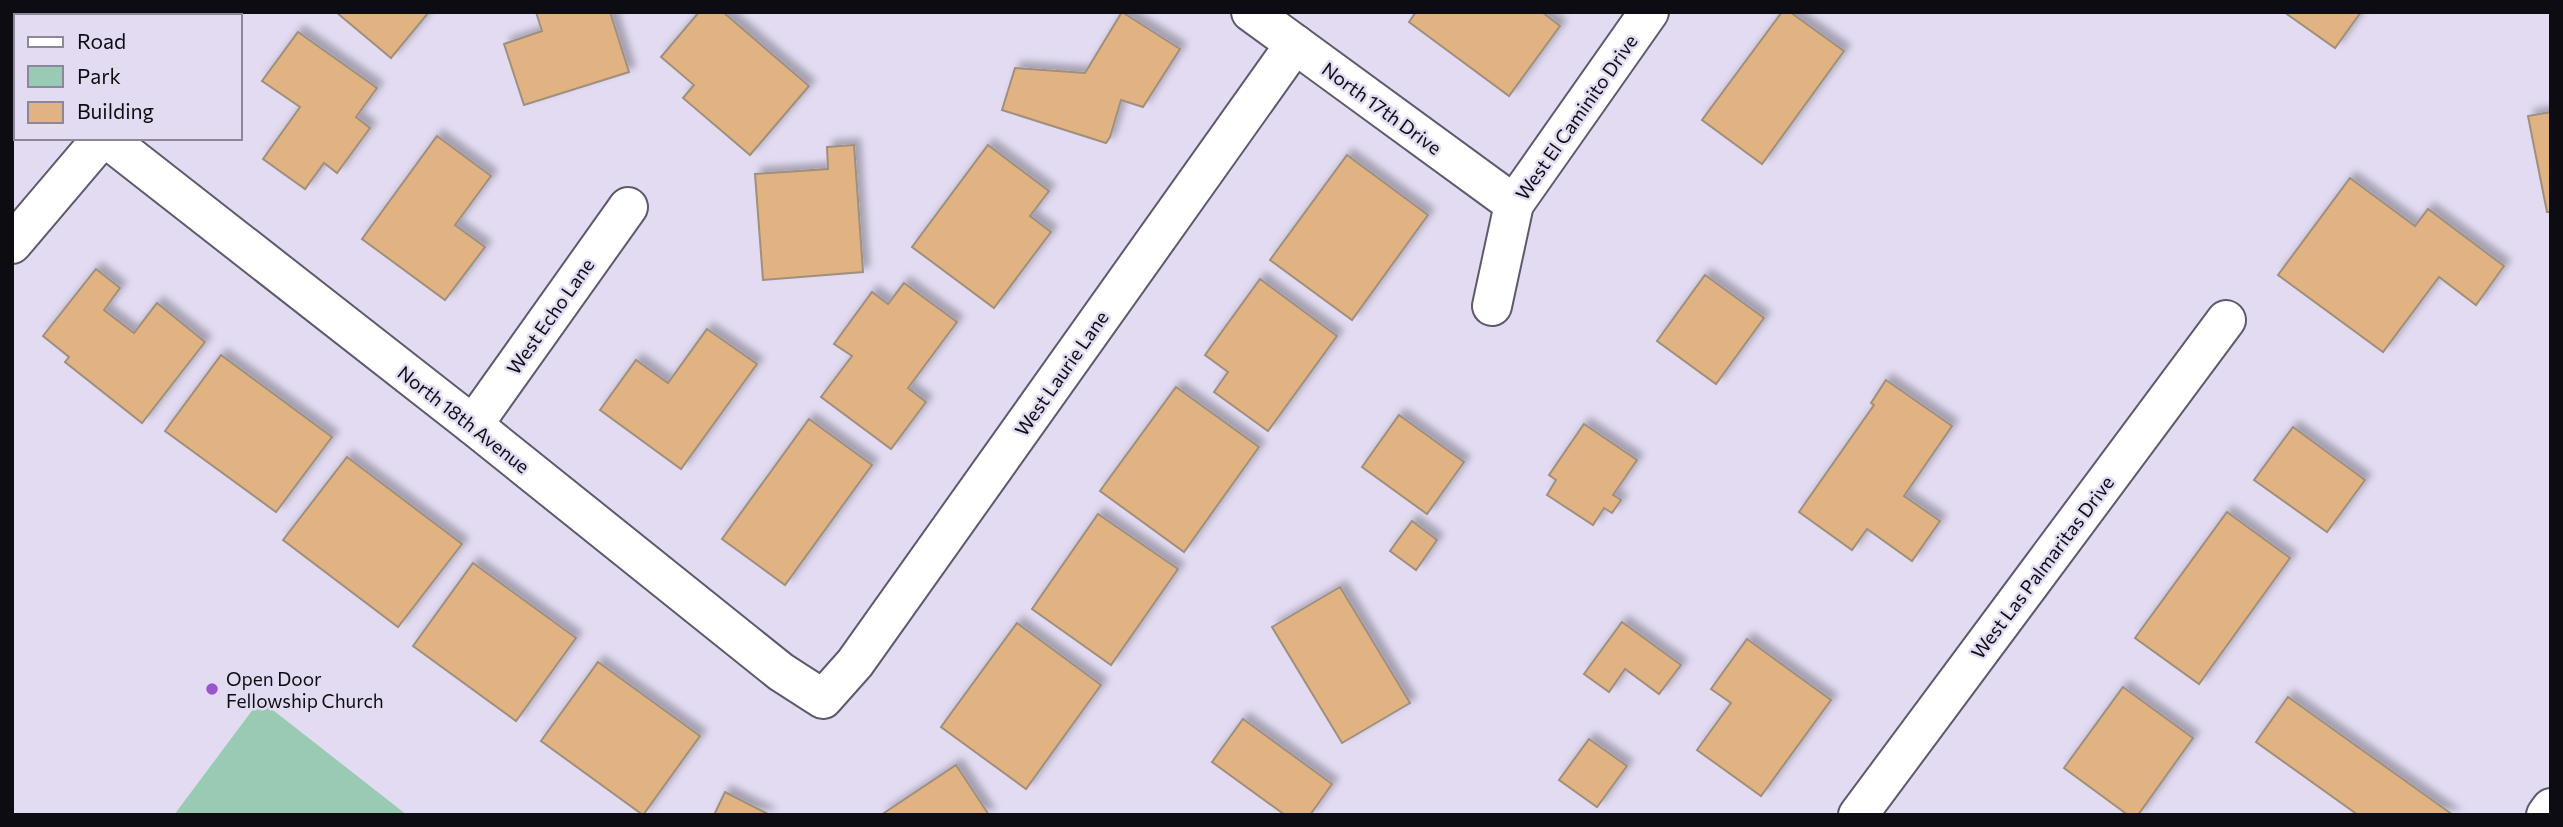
<svg xmlns="http://www.w3.org/2000/svg" width="2563" height="827" viewBox="0 0 2563 827" font-family="Commissioner,sans-serif">
  <defs>
    <filter id="shadow"><feDropShadow dx="6" dy="-6" stdDeviation="3.5" flood-color="#0004"/></filter>
  </defs>
  <rect width="100%" height="100%" fill="#e2dbf2"/>
  <polygon fill="#99cab3" points="260,700 407,815 174,815"/>
  <g fill="#e1b383" stroke="#9f8f7e" stroke-width="2" filter="url(#shadow)">
    <polygon points="12,12 59,12 56,16 16,16 16,72 12,76"/>
    <polygon points="336,12 429,12 391,58"/>
    <polygon points="536,12 610,12 629,72 524,105 504,44 542,31"/>
    <polygon points="699,12 723,12 809,86 750,155 683,98 694,85 661,57"/>
    <polygon points="1122,12 1180,49 1143,107 1121,100 1110,137 1106,143 1002,110 1015,68 1085,73"/>
    <polygon points="1416,12 1542,12 1560,26 1509,96 1409,22"/>
    <polygon points="1782,12 1790,12 1844,51 1762,164 1702,120"/>
    <polygon points="2284,12 2361,12 2335,48"/>
    <polygon points="298,32 377,88 356,117 370,128 337,173 324,163 305,189 263,159 300,107 262,81"/>
    <polygon points="2551,112 2551,212 2547,212 2528,116"/>
    <polygon points="437,136 491,176 455,225 485,247 445,300 362,239"/>
    <polygon points="854,145 863,272 763,280 755,174 828,169 827,147"/>
    <polygon points="988,145 1049,191 1030,216 1051,232 994,308 912,247"/>
    <polygon points="1347,155 1428,215 1352,320 1270,260"/>
    <polygon points="2350,178 2415,226 2428,209 2504,266 2476,305 2439,277 2383,352 2278,275"/>
    <polygon points="96,269 120,288 104,310 134,333 157,303 205,342 142,423 65,362 69,357 43,336"/>
    <polygon points="1705,275 1764,318 1716,384 1657,341"/>
    <polygon points="1260,279 1337,336 1268,431 1214,392 1228,372 1205,355"/>
    <polygon points="904,283 957,322 908,388 926,402 891,449 821,397 852,356 834,344 872,292 888,304"/>
    <polygon points="707,329 757,364 681,469 600,410 636,360 668,383"/>
    <polygon points="221,355 332,437 276,512 165,431"/>
    <polygon points="1886,380 1952,426 1904,496 1940,521 1912,561 1867,529 1852,550 1799,512 1874,405 1871,403"/>
    <polygon points="1176,387 1259,447 1184,552 1100,491"/>
    <polygon points="1399,415 1464,462 1427,514 1362,467"/>
    <polygon points="809,419 872,465 785,585 722,539"/>
    <polygon points="1584,424 1637,460 1613,495 1621,500 1612,513 1604,508 1593,525 1547,495 1556,480 1549,475"/>
    <polygon points="2293,427 2365,480 2327,532 2254,480"/>
    <polygon points="347,457 462,544 398,627 283,540"/>
    <polygon points="2227,512 2290,558 2199,684 2135,638"/>
    <polygon points="1098,514 1178,569 1111,665 1032,609"/>
    <polygon points="1412,521 1437,540 1416,570 1390,551"/>
    <polygon points="473,563 576,638 516,721 413,646"/>
    <polygon points="1340,587 1410,703 1342,743 1272,627"/>
    <polygon points="1622,622 1681,665 1659,694 1625,669 1609,692 1584,674"/>
    <polygon points="1017,623 1101,685 1026,789 941,727"/>
    <polygon points="1747,639 1831,700 1761,796 1697,750 1731,703 1711,689"/>
    <polygon points="598,662 700,736 643,815 541,741"/>
    <polygon points="2123,687 2193,738 2138,815 2128,815 2064,768"/>
    <polygon points="2288,697 2453,815 2358,815 2256,742"/>
    <polygon points="1243,719 1332,784 1310,815 1285,815 1212,762"/>
    <polygon points="1589,739 1627,766 1597,807 1559,780"/>
    <polygon points="956,765 989,815 881,815"/>
    <polygon points="725,792 770,815 714,815"/>
  </g>
  <g fill="none" stroke-linecap="round" stroke-linejoin="round">
    <defs>
      <g id="minor">
        <polyline points="1251,12 1514,204"/>
        <polyline points="191,16 194,12"/>
        <polyline points="106,138 473,425 781,672 823,699 855,663 1295,44"/>
        <polyline points="12,244 102,138"/>
        <polyline points="1492,306 1514,204 1649,12"/>
        <polyline points="473,425 628,207"/>
        <polyline points="1858,815 2226,320"/>
        <polyline points="2546,815 2551,808"/>
      </g>
    </defs>
    <use href="#minor" stroke="#5f596c" stroke-width="42"/>
    <use href="#minor" stroke="#fff" stroke-width="38"/>
  </g>
  <circle fill="#9a56cb" stroke="#e2dbf2" stroke-width="2.5" cx="212" cy="689" r="7"/>
  <g text-anchor="middle" dominant-baseline="central" stroke-width="5" stroke-linejoin="round" paint-order="stroke">
    <g font-size="19" fill="#0e0c13" stroke="#e2dbf2">
      <text transform="translate(1382 108) rotate(36)">North 17th Drive</text>
      <text transform="translate(1576 117) rotate(-55)">West El Caminito Drive</text>
      <text transform="translate(550 316) rotate(-55)">West Echo Lane</text>
      <text transform="translate(1061 373) rotate(-55)">West Laurie Lane</text>
      <text transform="translate(464 419) rotate(38)">North 18th Avenue</text>
      <text transform="translate(2042 567) rotate(-53)">West Las Palmaritas Drive</text>
    </g>
    <g font-size="19" fill="#0e0c13" stroke="#e2dbf2" text-anchor="start">
      <text x="226" y="678">Open Door<tspan x="226" dy="22">Fellowship Church</tspan></text>
    </g>
  </g>
  <rect width="2563" height="827" fill="none" stroke="#0e0c13" stroke-width="28"/>
  <rect x="14" y="14" width="228" height="126" fill="#e2dbf2" stroke="#8d8899" stroke-width="2"/>
  <rect x="28" y="37" width="35" height="10" fill="#ffffff" stroke="#8d8899" stroke-width="2"/>
  <text x="77" y="49" font-size="21" fill="#0e0c13">Road</text>
  <rect x="28" y="66" width="35" height="21" fill="#99cab3" stroke="#8d8899" stroke-width="2"/>
  <text x="77" y="84" font-size="21" fill="#0e0c13">Park</text>
  <rect x="28" y="102" width="35" height="21" fill="#e1b383" stroke="#8d8899" stroke-width="2"/>
  <text x="77" y="119" font-size="21" fill="#0e0c13">Building</text>
</svg>
